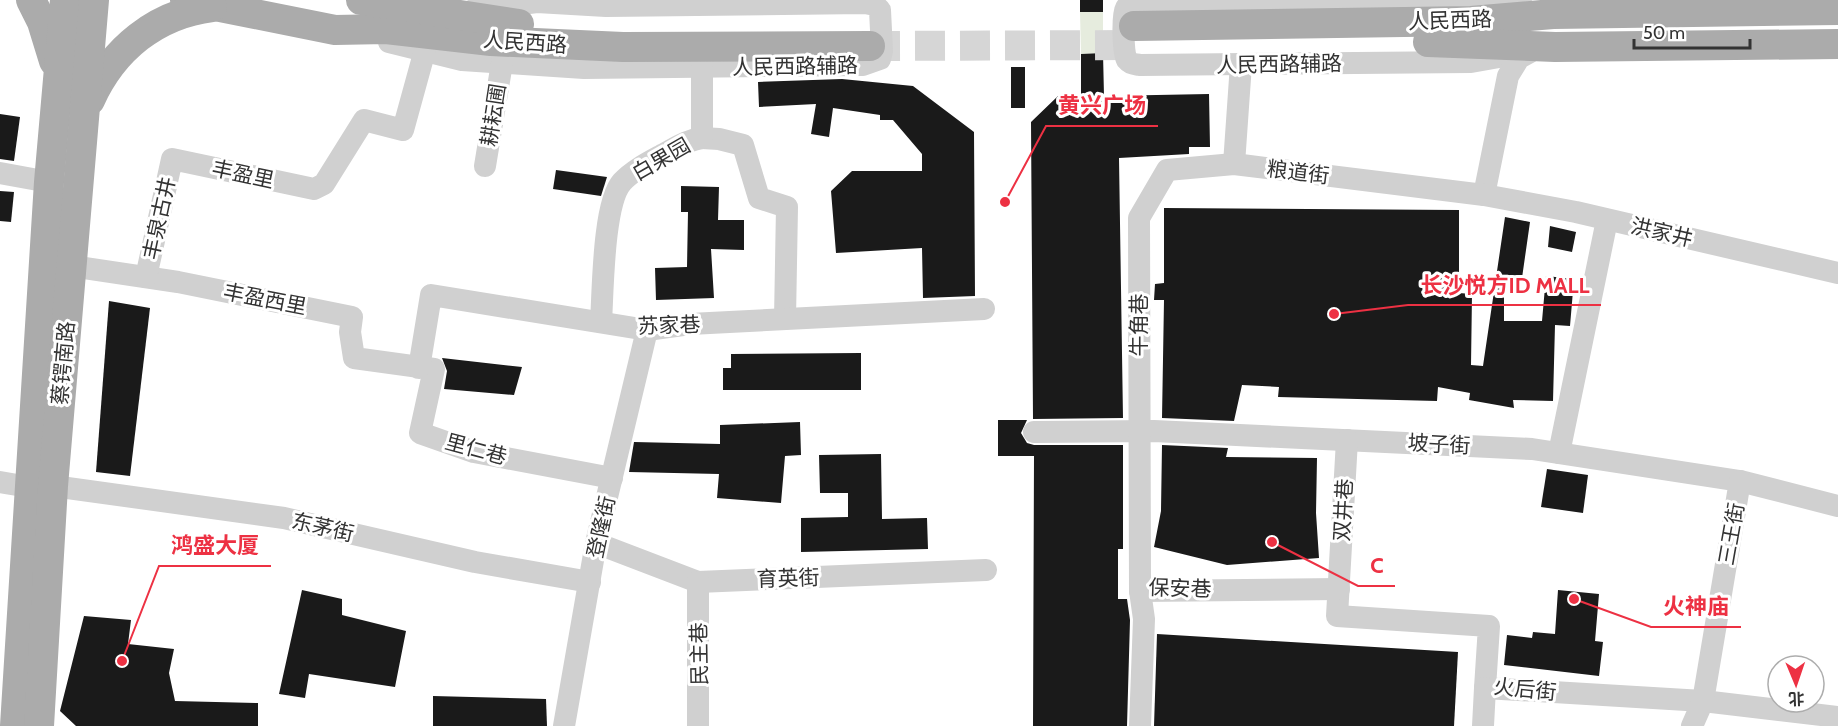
<svg xmlns="http://www.w3.org/2000/svg" width="1838" height="726" viewBox="0 0 1838 726" font-family="Cabin,'Noto Sans SC',sans-serif">
  <rect width="100%" height="100%" fill="#fff"/>
  <polygon fill="#e6ecde" points="1080,12 1103,12 1103,53 1081,54"/>
  <g fill="#1a1a1a">
    <rect x="1080" y="0" width="23" height="12"/>
    <polygon points="1103,53 1104,96 1209,94 1210,147 1189,147 1189,154 1119,158 1123,418 1033,419 1031,122 1058,96 1081,96 1081,54"/>
    <rect x="1011" y="67" width="14" height="41"/>
    <polygon points="842,79 913,86 974,132 975,296 923,298 922,248 836,253 831,191 852,171 922,171 922,154 893,120 880,120 880,115 833,108 829,137 811,134 816,104 759,107 758,82"/>
    <polygon points="0,114 20,117 14,161 0,159"/>
    <polygon points="556,170 607,177 601,196 553,189"/>
    <polygon points="681,186 719,187 718,220 744,220 744,250 711,249 714,298 656,300 655,268 687,267 688,212 681,212"/>
    <polygon points="0,191 14,192 11,222 0,221"/>
    <polygon points="1164,208 1459,210 1459,293 1472,294 1471,365 1483,366 1505,217 1530,222 1520,292 1504,289 1504,321 1542,321 1546,276 1574,279 1570,326 1555,325 1553,401 1513,400 1514,408 1469,400 1470,393 1438,387 1437,401 1278,397 1279,387 1242,385 1234,421 1162,418 1164,300 1154,300 1155,284 1164,283"/>
    <polygon points="1550,226 1576,232 1572,252 1548,247"/>
    <polygon points="109,301 150,308 130,476 96,472"/>
    <polygon points="861,353 861,390 723,390 723,368 731,368 731,354"/>
    <polygon points="442,358 522,367 514,395 444,389 447,371"/>
    <polygon points="998,420 1027,420 1021,433 1027,443 1034,445 1123,445 1123,549 1118,549 1118,599 1127,599 1130,620 1127,726 1033,726 1034,456 998,456"/>
    <polygon points="800,422 801,455 785,456 781,503 717,498 719,474 629,472 634,442 720,444 720,425"/>
    <polygon points="1162,445 1228,448 1226,457 1317,458 1316,513 1319,558 1227,565 1154,547 1161,511"/>
    <polygon points="881,454 882,519 927,518 928,549 801,552 801,518 848,517 848,493 820,493 819,455"/>
    <polygon points="1547,469 1588,475 1583,513 1541,507"/>
    <polygon points="302,590 342,599 342,615 406,631 395,687 309,674 305,698 279,694"/>
    <polygon points="1558,590 1599,594 1595,641 1603,642 1599,676 1504,665 1507,635 1532,638 1533,632 1555,634"/>
    <polygon points="84,616 131,620 128,644 174,649 169,673 175,701 258,703 258,726 76,726 60,711"/>
    <polygon points="1157,634 1458,652 1454,726 1154,726"/>
    <polygon points="433,696 546,699 547,726 433,726"/>
  </g>
  <g fill="none" stroke-linecap="round" stroke-linejoin="round">
    <polyline stroke="#d6d6d6" stroke-width="30" stroke-dasharray="30 15" stroke-linecap="butt" points="870,46 1134,45"/>
    <g stroke="#d0d0d0" stroke-width="22">
      <polyline points="389,42 462,60 584,68 863,65 880,59 882,51 880,10 875,5 865,3 606,6 537,2 473,10"/>
      <path d="M1516,54L1471,62L1140,65C1135,64 1131,65 1127,60C1123,53 1122,15 1126,8C1129,3 1133,3 1138,2L1470,0L1525,9"/>
      <polyline points="702,138 719,139 743,145 759,198 787,207 785,319"/>
      <polyline points="1234,164 1241,64"/>
      <polyline points="485,166 502,63"/>
      <polyline points="0,173 49,182"/>
      <polyline points="1484,195 1508,76 1519,58 1530,52"/>
      <polyline points="71,266 178,282 352,317 350,332 354,358 434,369 420,433 474,452 612,478"/>
      <polyline points="146,277 172,159 314,189 324,184 364,120 403,130 425,50"/>
      <path d="M601,322C603,292 603,203 622,182C632,171 647,163 660,156C674,149 686,140 702,138V67"/>
      <polyline points="419,368 431,295 647,330 690,324 984,309"/>
      <polyline points="1034,432 1154,431 1532,449 1740,481 1838,506"/>
      <polyline points="1347,440 1337,616 1489,626 1485,688 1703,701 1838,717"/>
      <polyline points="1559,453 1607,220"/>
      <polyline points="0,482 29,487"/>
      <polyline points="53,486 284,518 475,562 590,582"/>
      <polyline points="596,543 698,582 986,570"/>
      <polyline points="698,582 698,726"/>
      <polyline points="1339,589 1140,591 1139,218 1167,170 1234,164 1484,195 1576,212 1838,273"/>
      <polyline points="564,726 596,543 647,330"/>
      <polyline points="1140,726 1144,619 1140,591"/>
      <polyline points="1483,726 1485,688"/>
      <polyline points="1692,726 1703,701 1740,481"/>
    </g>
    <g stroke="#ababab" stroke-width="30">
      <polyline points="31,0 42,22 54,61"/>
      <polyline points="185,0 335,30 386,29 491,41 623,47 870,46"/>
      <polyline points="361,0 519,24"/>
      <polyline points="1134,26 1471,21 1553,14 1838,10"/>
      <polyline points="1428,42 1555,47 1838,44"/>
      <path d="M90,100C113,49 156,14 212,7"/>
      <polyline points="15,726 49,182 65,0"/>
      <polyline points="39,726 53,486 94,0"/>
    </g>
  </g>
  <g text-anchor="middle" dominant-baseline="central" stroke-width="6" stroke-linejoin="round" paint-order="stroke">
    <g font-size="21" fill="#333" stroke="#fff">
      <text transform="translate(1450 20) rotate(-2)">人民西路</text>
      <text transform="translate(525 42) rotate(4)">人民西路</text>
      <text transform="translate(1279 64) rotate(-1)">人民西路辅路</text>
      <text transform="translate(795 66) rotate(-1)">人民西路辅路</text>
      <text transform="translate(493 115) rotate(-81)">耕耘圃</text>
      <text transform="translate(661 159) rotate(-30)">白果园</text>
      <text transform="translate(1298 172) rotate(7)">粮道街</text>
      <text transform="translate(243 174) rotate(12)">丰盈里</text>
      <text transform="translate(159 218) rotate(-78)">丰泉古井</text>
      <text transform="translate(1662 232) rotate(13)">洪家井</text>
      <text transform="translate(265 299) rotate(11)">丰盈西里</text>
      <text transform="translate(669 325) rotate(-2)">苏家巷</text>
      <text transform="translate(1138 325) rotate(-90)">牛角巷</text>
      <text transform="translate(63 363) rotate(-85)">蔡锷南路</text>
      <text transform="translate(1439 444) rotate(3)">坡子街</text>
      <text transform="translate(476 449) rotate(15)">里仁巷</text>
      <text transform="translate(1343 510) rotate(-87)">双井巷</text>
      <text transform="translate(323 527) rotate(13)">东茅街</text>
      <text transform="translate(601 527) rotate(-78)">登隆街</text>
      <text transform="translate(1731 534) rotate(-80)">三王街</text>
      <text transform="translate(788 578) rotate(-2)">育英街</text>
      <text transform="translate(1180 588) rotate(2)">保安巷</text>
      <text transform="translate(699 654) rotate(-91)">民主巷</text>
      <text transform="translate(1525 689) rotate(6)">火后街</text>
    </g>
  </g>
  <path fill="none" stroke="#ed3143" stroke-width="2" d="M1005 202L1046 126H1158M1334 314L1408 305H1601M122 661L159 566H271M1272 542L1358 586H1395M1574 599L1651 627H1741"/>
  <g fill="#ed3143" stroke="#fff" stroke-width="2">
    <circle cx="1005" cy="202" r="6"/>
    <circle cx="1334" cy="314" r="6"/>
    <circle cx="122" cy="661" r="6"/>
    <circle cx="1272" cy="542" r="6"/>
    <circle cx="1574" cy="599" r="6"/>
  </g>
  <g font-size="22" text-anchor="middle" font-weight="bold" fill="#ed3143" stroke="#fff" stroke-width="6" stroke-linejoin="round" paint-order="stroke">
    <text x="1102" y="113">黄兴广场</text>
    <text x="1505" y="293">长沙悦方ID MALL</text>
    <text x="215" y="553">鸿盛大厦</text>
    <text x="1377" y="573">C</text>
    <text x="1696" y="614">火神庙</text>
  </g>
  <g transform="translate(1796 684) rotate(178)"><circle r="28" fill="#ffffff" stroke="#adadad" stroke-width="1.5"/>
  <path d="M0-4.5L10 22L0 15L-10 22Z" fill="#ed3143"/>
  <text y="-9" font-size="16" font-weight="bold" text-anchor="middle" fill="#333333">北</text>
  </g>
  <path d="M1634 39v9h116v-9" fill="none" stroke="#333333" stroke-width="3"/>
  <text x="1643" y="39" font-size="18" fill="#333333" stroke="#ffffff" stroke-width="4.5" paint-order="stroke">50 m</text>
</svg>
